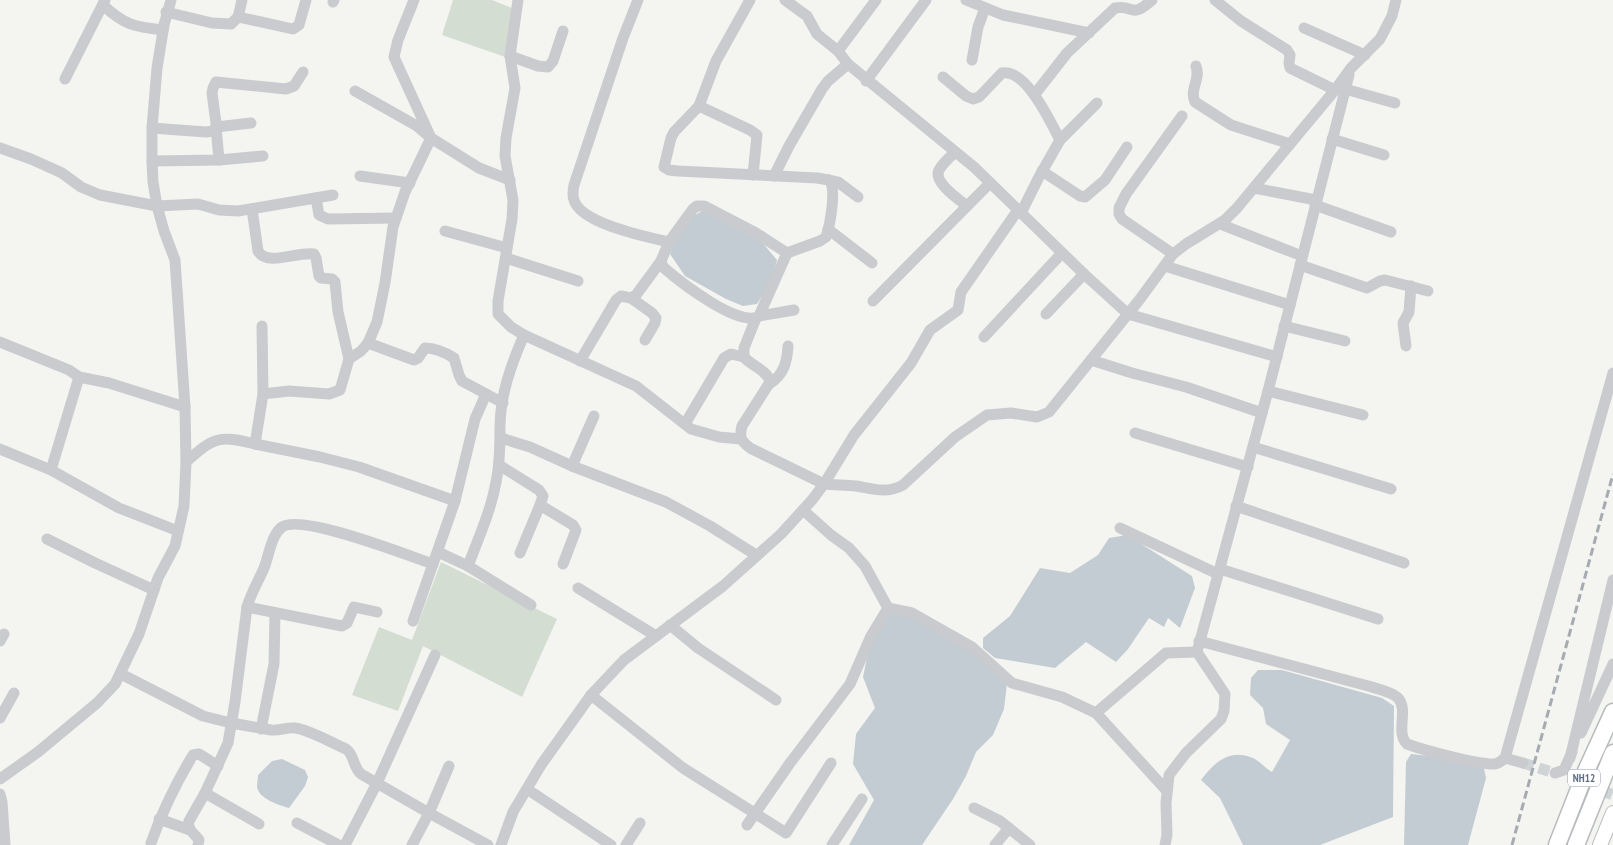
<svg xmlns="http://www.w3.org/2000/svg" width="1613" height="845" viewBox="0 0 1613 845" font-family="'PT Sans Narrow',sans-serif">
  <rect width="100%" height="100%" fill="#f4f5f1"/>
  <g fill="#d4ddd1">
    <polygon points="453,0 492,0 517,10 508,58 442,35"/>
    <polygon points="441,562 557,619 522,697 423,646 398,711 352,695 379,627 412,640"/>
  </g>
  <g fill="#c3ccd2">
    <path d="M702,211L760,240L777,260L771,282L757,304L743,306L726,299L685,276L670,254C678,231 681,223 702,211Z"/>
    <polygon points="1127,535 1192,576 1195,588 1180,628 1168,618 1164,627 1149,618 1128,649 1116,662 1086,642 1055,668 995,658 983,648 983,638 1010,616 1040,568 1070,573 1098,555 1109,538"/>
    <polygon points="893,610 944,633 992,666 1007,683 1004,709 993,735 976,752 966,776 953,799 922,845 849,845 874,800 853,764 856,734 875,708 863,677 868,653 880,622"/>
    <path d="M1258,670H1282L1382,698L1394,706L1393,817L1320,845H1243L1220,798L1201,780C1213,764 1228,749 1250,757C1258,759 1265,768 1272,772L1290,740L1266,724L1263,708L1250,695L1251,678Z"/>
    <polygon points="1411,754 1475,761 1483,764 1486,778 1468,845 1404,845 1406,762"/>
    <path d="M282,759L305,770L308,777L305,786L289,808C279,805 259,799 257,787C257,784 258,778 258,775L272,761Z"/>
  </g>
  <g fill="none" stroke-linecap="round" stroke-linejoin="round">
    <g stroke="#cfd4d6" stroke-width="11" stroke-dasharray="11 5.5" stroke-linecap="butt">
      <polyline points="1523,763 1555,773"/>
      <polyline points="1571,779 1613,795"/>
    </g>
    <defs>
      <polyline id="major" points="1600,845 1613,813"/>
      <g id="highway">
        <polyline points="1557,845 1586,771 1613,712"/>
        <polyline points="1576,845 1613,753"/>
      </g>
    </defs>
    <use href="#major" stroke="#b9bcc0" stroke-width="16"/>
    <use href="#highway" stroke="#b8bbbe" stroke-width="19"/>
    <g stroke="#c9cbcf" stroke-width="11">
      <polyline points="518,0 510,56 515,88 506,138 505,156 513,200 512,219 498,301 498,314 511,327 524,335 636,386 691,429 719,437 741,439"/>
      <path d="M638,0L623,38L574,185C573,190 572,195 574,200C581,224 647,237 669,242L693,209L697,206H704L756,233L787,253L759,316C740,329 679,281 663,267L661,261L669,242"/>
      <path d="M750,0L716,61L699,106L674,132L671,138L664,167L669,170L678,171L817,178L829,180C837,188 830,225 826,237L820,241L787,253"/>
      <polyline points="785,0 807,16 817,34 838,51"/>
      <polyline points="876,0 838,51 848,64 974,167 1084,274 1128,314 1277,357"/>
      <polyline points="966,0 1003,15 1089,33"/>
      <polyline points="1215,0 1241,21 1287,50 1290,55 1289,63 1290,68 1335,90"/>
      <polyline points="333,2 334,0"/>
      <path d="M103,5C124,25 135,27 163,30"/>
      <polyline points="166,12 212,23 231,24 238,17 242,0"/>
      <polyline points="238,17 293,29 299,25 306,0"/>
      <polyline points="1304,28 1365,55"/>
      <polyline points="510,56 538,66 548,67 553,61 563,31"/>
      <polyline points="972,60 978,27 985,8"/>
      <path d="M1196,66C1201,80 1189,89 1195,102L1231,125L1290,144"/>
      <path d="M943,77L966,96L973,99L979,97L1002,73C1026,68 1051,123 1060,140"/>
      <polyline points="65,79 105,0"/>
      <polyline points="866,81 926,0"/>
      <polyline points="1345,89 1395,103"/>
      <polyline points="355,91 417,126 431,138 479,168 510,180"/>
      <path d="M1035,94L1067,53L1115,8C1135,4 1129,20 1152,0"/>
      <polyline points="699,106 750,130 757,135 753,175"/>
      <polyline points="152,128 206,132 213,131 216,127 216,123 212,93 213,88 216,82 286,89 294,86 303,72"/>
      <polyline points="1332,139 1384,155"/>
      <polyline points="0,148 31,159 62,173 81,187 100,195 157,206 198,204 219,210 238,211 333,195"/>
      <path d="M955,152C950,157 943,163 939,170C933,182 958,199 967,206"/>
      <polyline points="219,160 216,127 251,123"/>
      <polyline points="152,161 219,160 263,156"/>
      <polyline points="1042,171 1080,196 1085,197 1105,180 1127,147"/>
      <polyline points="360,176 410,183"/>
      <polyline points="774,176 789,146 822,89 828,81 848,64"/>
      <polyline points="829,180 838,182 858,197"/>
      <polyline points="1254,188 1316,200"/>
      <polyline points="316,198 319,215 328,219 396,218"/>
      <polyline points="1315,205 1391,232"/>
      <path d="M252,209L258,251C267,267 298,251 314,254L316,258L319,276L321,278L332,279L335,282L338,312L349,359"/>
      <polyline points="1021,213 1039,177 1060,140 1097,103"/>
      <polyline points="1220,224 1302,256"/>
      <polyline points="828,229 872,263"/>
      <polyline points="445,231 507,248"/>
      <polyline points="1173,254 1122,219 1119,214 1119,208 1126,194 1182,116"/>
      <polyline points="506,258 578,281"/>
      <polyline points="1300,265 1367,288 1380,281 1385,280 1428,291"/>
      <polyline points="1165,266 1290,305"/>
      <polyline points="631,298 652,313 656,318 655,323 645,340"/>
      <polyline points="873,301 990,183"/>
      <polyline points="1046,314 1084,274"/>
      <polyline points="759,316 794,310"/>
      <path d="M756,318L744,348V357C751,366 768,370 770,382L742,426C739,437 741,441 750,448L824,484L854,435L911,363L930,330L958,310L961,292L1018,210"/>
      <polyline points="262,326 263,394"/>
      <polyline points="1284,326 1345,341"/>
      <path d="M524,335C511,365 500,395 500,428C500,446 500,464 496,482C491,511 478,539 468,566L531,605"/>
      <polyline points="984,337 1062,253"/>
      <polyline points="0,342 69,370 79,377 109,383 185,407"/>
      <path d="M368,343L414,360L418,358L425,348C435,348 446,353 454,358L459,375L462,381L503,403"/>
      <polyline points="1406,346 1403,323 1409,312 1411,286"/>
      <polyline points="1091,360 1132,373 1186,387 1262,413"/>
      <polyline points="580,361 616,300 621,296 631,298 636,295 661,261"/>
      <path d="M769,384C784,375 787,362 788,346"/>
      <polyline points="1268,391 1363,415"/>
      <polyline points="685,424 724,358 731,354 744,357"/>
      <polyline points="1135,433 1248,467"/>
      <polyline points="501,438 530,447 572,466 666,502 710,526 756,555"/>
      <polyline points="255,444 320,457 359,467 455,501"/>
      <polyline points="1253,447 1391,489"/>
      <polyline points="0,449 51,470 119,508 178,531"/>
      <path d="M186,462C214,437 219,435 255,444L263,394L289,391L329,394L340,390L349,359L361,351L368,343L377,322L385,283L393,227L405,192L431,138L394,57L398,40L414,0"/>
      <polyline points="499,465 539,490 543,496 540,505 520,553"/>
      <polyline points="572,466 594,416"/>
      <polyline points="51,470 79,377"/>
      <polyline points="540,505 573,525 576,530 563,564"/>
      <polyline points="1236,506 1404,563"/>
      <polyline points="803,510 831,535 849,548 865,566 888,608"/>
      <polyline points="1120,528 1218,574"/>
      <polyline points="47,539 95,563 154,590"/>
      <polyline points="438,552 468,566"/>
      <polyline points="1220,569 1378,619"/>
      <polyline points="578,588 656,636"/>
      <polyline points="247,607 342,626 347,623 354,607 377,612"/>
      <polyline points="413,621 455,501 475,419 486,394"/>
      <polyline points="670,625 698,648 776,700"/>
      <polyline points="0,641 4,634"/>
      <path d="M1199,641L1372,687C1380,690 1392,692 1398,698C1409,710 1395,733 1407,744C1423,750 1479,765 1495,764C1499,763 1502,761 1505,758L1613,373"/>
      <path d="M121,674L203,716L231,723L271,730C280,731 287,727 295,728C310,730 332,743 346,749C355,755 352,766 361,774L429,813L488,845"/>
      <polyline points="591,695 683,768 786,833 831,763"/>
      <polyline points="1096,713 1167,791"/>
      <polyline points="0,718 14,693"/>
      <polyline points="261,729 274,664 275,613"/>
      <polyline points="1581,733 1613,664"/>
      <polyline points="1505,758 1523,763"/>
      <polyline points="1570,758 1613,580"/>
      <polyline points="1555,773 1564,770 1572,752"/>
      <polyline points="0,779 38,752 97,703 115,684 139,634 158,578 175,546 184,506 186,462 185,407 175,260 164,231 157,206 153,182 152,161 152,128 157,68 164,25 171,0"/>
      <polyline points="527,789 611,845"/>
      <polyline points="205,793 259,824"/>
      <polyline points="0,794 2,802 5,845"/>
      <polyline points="974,808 1000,821 1030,845"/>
      <polyline points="159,819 190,830"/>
      <polyline points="297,823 339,845"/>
      <polyline points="747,825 790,763 850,684 871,636 888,608 912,613 972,647 1012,683 1062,697 1096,713 1166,653 1197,652"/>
      <path d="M151,843C162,812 176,783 193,755L199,754L218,766"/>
      <path d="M198,845L199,840C194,833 187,830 189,821L205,793L228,743L235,702L247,607C251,593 258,582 264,568C269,556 271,535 282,527C301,513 409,556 433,564"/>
      <polyline points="345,845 377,783 435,655"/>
      <polyline points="412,845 429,813 449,766"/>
      <path d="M501,845L513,812L541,765L591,695L624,660L723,586L781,534L812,500L824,484C835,485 846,485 856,486C873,489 887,494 903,485L955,437L987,415L1011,413L1037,417L1049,412L1140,299L1173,254L1186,244L1225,220L1237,208L1335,90L1351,68L1380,39L1392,16L1396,0"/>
      <polyline points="626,845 640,823"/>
      <polyline points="832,845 862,799"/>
      <polyline points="995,845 1009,828"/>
      <polyline points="1165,845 1167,835 1166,803 1169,775 1186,753 1221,719 1224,711 1225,694 1197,652 1268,391 1349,75"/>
    </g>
    <use href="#major" stroke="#fff" stroke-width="14"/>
    <use href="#highway" stroke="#fff" stroke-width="16"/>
    <polyline stroke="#a6aab1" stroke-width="3" stroke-dasharray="8 4" stroke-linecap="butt" points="1512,845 1613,474"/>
  </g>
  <g text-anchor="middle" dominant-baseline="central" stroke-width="5" stroke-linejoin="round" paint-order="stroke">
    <rect fill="#fff" stroke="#909aaa" stroke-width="1" x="1568" y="769.5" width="32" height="17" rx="4"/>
    <g font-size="11" font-weight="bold" fill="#616f85">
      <text x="1584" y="778">NH12</text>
    </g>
  </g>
</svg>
